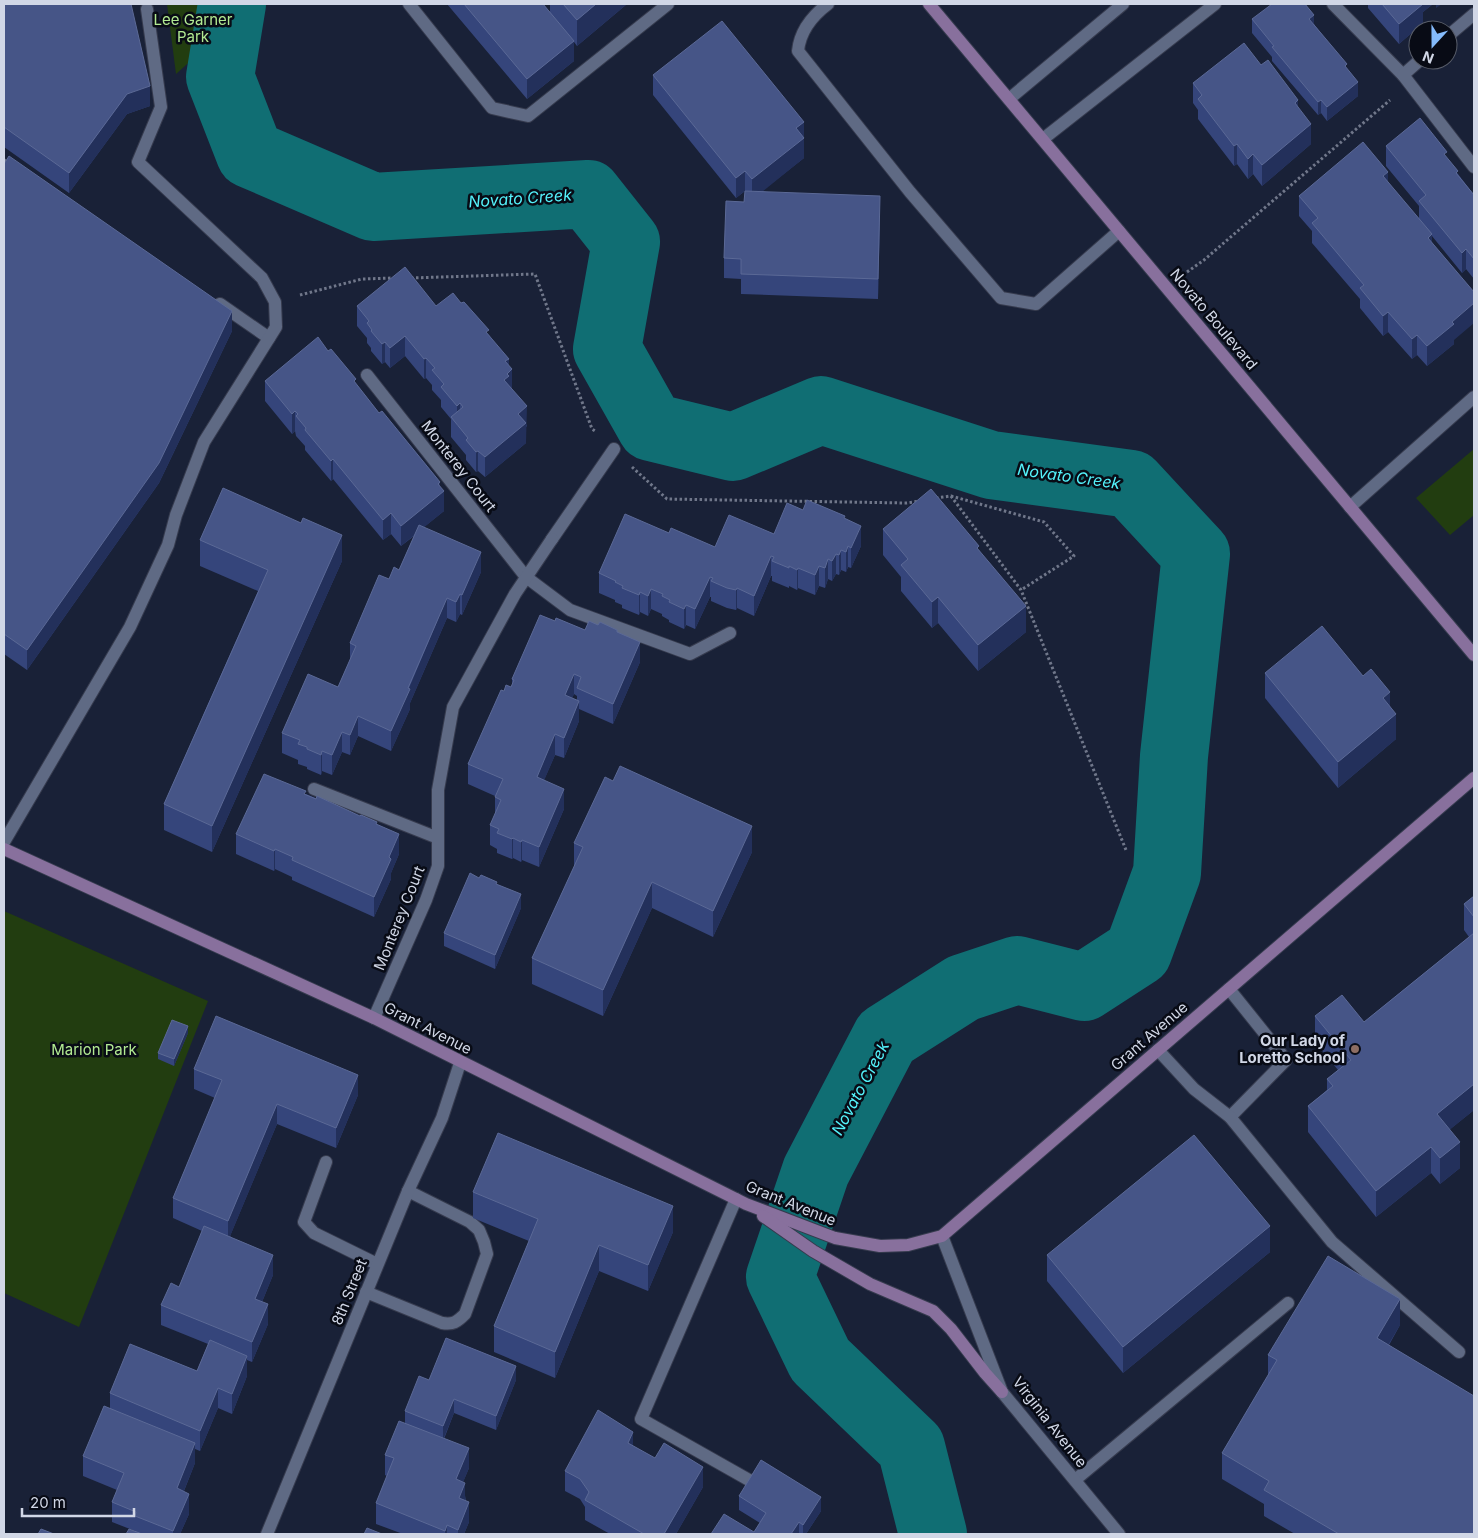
<svg xmlns="http://www.w3.org/2000/svg" width="1478" height="1538" viewBox="0 0 1478 1538" font-family="Inter,sans-serif">
  <rect width="100%" height="100%" fill="#192137"/>
  <g fill="#223d10">
    <polygon points="167,4 254,4 176,74"/>
    <polygon points="1474,449 1474,515 1450,535 1416,498"/>
    <polygon points="4,911 208,1001 79,1327 4,1293"/>
  </g>
  <g fill="none" stroke-linecap="round" stroke-linejoin="round">
    <polyline stroke="#106e73" stroke-width="68" points="232,4 220,77 250,154 373,207 588,194 626,242 607,349 651,427 733,447 821,410 991,465 1131,484 1196,554 1174,756 1167,873 1138,952 1084,987 1017,970 963,988 886,1037 816,1171 780,1277 820,1360 911,1447 933,1534"/>
    <defs>
      <g id="lane">
        <polyline points="409,4 492,108 528,116 668,4"/>
        <path d="M828,4C812,16 800,31 798,51L910,192L1001,298L1036,304L1119,231"/>
        <polyline points="1333,4 1403,75"/>
        <polyline points="1448,36 1474,14"/>
        <polyline points="1420,60 1403,75 1474,167"/>
        <polyline points="1043,139 1215,4"/>
        <polyline points="220,304 269,338"/>
        <polyline points="1350,507 1474,397"/>
        <polyline points="552,539 614,449"/>
        <polyline points="314,789 438,838"/>
        <polyline points="4,842 130,627 168,545 176,515 204,442 276,327 275,302 262,278 138,162 161,107 147,9"/>
        <polyline points="1229,989 1286,1060 1230,1117"/>
        <polyline points="1158,1050 1194,1089 1230,1117 1332,1242 1459,1352"/>
        <polyline points="326,1162 304,1222 314,1233 377,1264"/>
        <polyline points="736,1199 641,1419 749,1480"/>
        <path d="M366,1292L442,1323C453,1325 457,1322 465,1314L487,1254L484,1242L479,1230L470,1222L408,1191"/>
        <polyline points="1075,1480 1288,1303"/>
      </g>
      <g id="street">
        <polyline points="1009,99 1123,4"/>
        <polyline points="367,375 526,577 570,610 690,654 730,633"/>
        <polyline points="374,1018 426,900 438,866 438,790 453,707 515,594 552,539"/>
        <polyline points="942,1236 1002,1392 1119,1534"/>
        <polyline points="267,1534 408,1191 442,1118 460,1063"/>
      </g>
      <g id="secondary">
        <polyline points="929,4 1474,655"/>
        <polyline points="4,849 374,1018 746,1204 835,1238 880,1246 908,1245 942,1236 1474,778"/>
        <polyline points="763,1216 813,1251 870,1284 933,1311 951,1329 985,1373 1002,1392"/>
      </g>
    </defs>
    <use href="#lane" stroke="#363b4e" stroke-width="14"/>
    <use href="#street" stroke="#363b4e" stroke-width="14"/>
    <use href="#secondary" stroke="#363b4e" stroke-width="14"/>
    <g stroke="#70778a" stroke-width="3" stroke-dasharray="2.5 2.5" stroke-linecap="butt">
      <polyline points="4,161 7,158"/>
      <polyline points="1187,272 1204,260 1390,100"/>
      <polyline points="411,278 535,274 592,429 595,431"/>
      <polyline points="300,295 362,279 394,278"/>
      <polyline points="632,467 667,499 907,503 920,501"/>
      <polyline points="951,496 1021,590 1126,850"/>
      <polyline points="936,498 951,496 1044,522 1074,556 1021,590"/>
    </g>
    <use href="#lane" stroke="#5f6a84" stroke-width="12"/>
    <use href="#street" stroke="#5f6a84" stroke-width="12"/>
    <use href="#secondary" stroke="#88709d" stroke-width="12"/>
  </g>
  <g fill="#35457b" fill-rule="evenodd">
    <polygon points="4,4 150,106 127,114 69,193 4,147"/>
    <polygon points="447,4 543,4 550,12 550,4 627,4 577,46 574,42 574,61 527,99"/>
    <polygon points="1368,4 1433,4 1423,12 1423,23 1399,44 1368,8"/>
    <polygon points="1252,19 1314,24 1347,69 1358,96 1327,121 1321,113 1318,115 1272,61 1272,57 1252,33"/>
    <polygon points="1261,65 1298,107 1311,144 1262,186 1253,174 1248,179 1237,164 1234,166 1198,119 1198,110 1193,103 1193,83"/>
    <polygon points="653,75 804,122 804,158 762,191 880,216 878,299 741,294 741,279 724,278 724,258 744,202 745,191 736,198 653,95"/>
    <polygon points="1386,146 1447,158 1458,174 1474,195 1474,279 1466,269 1462,273 1432,236 1432,242 1454,340 1454,344 1427,366 1417,355 1412,359 1388,332 1383,336 1360,308 1360,299 1312,243 1312,231 1299,216 1299,196 1388,183 1419,219 1419,206 1386,166"/>
    <polygon points="4,164 232,331 159,483 27,670 4,654"/>
    <polygon points="357,306 436,306 489,335 509,366 512,389 527,426 526,427 526,443 485,477 478,471 476,472 466,460 466,455 451,437 451,419 441,407 441,400 432,390 432,385 426,378 424,379 405,356 390,368 385,362 382,364 371,351 371,348 367,343 367,338 357,326"/>
    <polygon points="328,351 356,384 379,413 440,486 444,511 424,527 481,572 462,615 460,614 456,622 447,618 410,703 410,709 391,751 358,736 350,755 342,752 332,775 322,771 321,775 307,769 307,767 298,764 298,760 282,753 282,733 338,687 350,660 350,643 389,579 399,570 414,536 401,546 391,534 383,540 333,479 331,481 305,450 305,446 296,436 295,431 292,434 265,401 265,381"/>
    <polygon points="803,510 845,519 861,546 851,568 848,567 846,572 841,570 839,575 836,574 832,581 828,579 825,588 819,586 815,595 798,588 797,590 789,586 789,588 772,581 772,576 771,576 754,616 737,608 736,610 727,608 711,601 711,597 710,597 695,629 686,625 684,629 669,622 669,620 662,616 662,614 651,609 648,616 640,612 639,615 622,608 622,605 615,602 615,600 599,593 599,573 669,533 715,547 774,534"/>
    <polygon points="883,529 979,550 1026,632 978,671 938,623 932,628 901,591 901,577 883,555"/>
    <polygon points="200,540 342,561 212,852 164,830 164,804 258,591 200,566"/>
    <path d="M555,621L585,630L617,632L640,662L613,724L579,709V721L564,758L555,755L544,780L564,809L539,867L522,860L521,862L513,858L512,859L497,853V849L490,845V825L495,814V796L468,784V764L504,691L511,687L512,685V679ZM574,694L577,696V700L572,698Z"/>
    <polygon points="1265,673 1363,676 1390,706 1396,739 1338,788 1265,698"/>
    <polygon points="306,794 377,824 399,854 391,873 391,879 374,917 292,880 292,877 275,869 274,871 236,854 236,834"/>
    <polygon points="574,843 752,852 713,937 652,908 603,1016 532,984 532,958 574,867"/>
    <polygon points="479,878 497,885 521,908 495,969 444,946 444,933"/>
    <polygon points="1474,896 1474,1110 1449,1130 1460,1168 1440,1184 1431,1173 1376,1217 1308,1132 1308,1106 1327,1090 1327,1079 1338,1070 1315,1042 1315,1016 1364,1022 1469,937 1464,930 1464,904"/>
    <polygon points="188,1033 174,1066 158,1059 158,1053"/>
    <polygon points="194,1069 358,1095 336,1148 277,1124 230,1236 273,1275 262,1302 268,1324 252,1362 247,1360 247,1376 232,1414 218,1408 200,1451 195,1449 195,1463 184,1491 189,1514 180,1534 126,1534 135,1531 112,1522 112,1502 117,1490 83,1476 83,1456 110,1408 110,1393 197,1371 208,1344 161,1325 161,1305 179,1287 202,1231 173,1218 173,1198 215,1098 194,1089"/>
    <polygon points="473,1192 673,1232 648,1291 599,1271 555,1378 494,1352 494,1326 529,1241 473,1218"/>
    <polygon points="1270,1252 1123,1373 1047,1281 1047,1255"/>
    <polygon points="1400,1325 1389,1345 1474,1534 1295,1534 1264,1516 1264,1504 1222,1479 1222,1453 1268,1376 1268,1355"/>
    <polygon points="429,1380 516,1380 496,1430 454,1413 444,1439 469,1468 463,1482 469,1522 464,1534 403,1534 376,1524 376,1503 387,1476 385,1475 385,1455 405,1424 405,1411"/>
    <polygon points="633,1446 703,1487 676,1534 610,1534 585,1520 585,1507 580,1499 565,1491 565,1471"/>
    <polygon points="739,1496 821,1511 806,1534 711,1534 754,1532 760,1523 739,1510"/>
  </g>
  <g fill="#23305b">
    <polygon points="596,4 627,4 577,46 577,20"/>
    <polygon points="1417,4 1433,4 1423,12 1423,23 1399,44 1399,24"/>
    <polygon points="1436,4 1442,4 1436,8"/>
    <polygon points="1314,15 1314,29 1309,19"/>
    <polygon points="574,41 574,61 527,99 527,79"/>
    <polygon points="1358,82 1358,96 1327,121 1327,107"/>
    <polygon points="150,86 150,106 127,114 69,193 69,173 127,94"/>
    <polygon points="1298,100 1298,120 1295,103"/>
    <polygon points="1321,100 1321,113 1318,115 1318,102"/>
    <polygon points="804,122 804,158 752,200 752,179 796,128"/>
    <polygon points="1311,124 1311,144 1262,186 1262,165"/>
    <polygon points="1237,144 1237,164 1234,166 1234,146"/>
    <polygon points="1253,154 1253,174 1248,179 1248,159"/>
    <polygon points="745,171 745,191 736,198 736,178"/>
    <polygon points="1388,172 1388,192 1383,176"/>
    <polygon points="880,196 880,216 878,299 878,279"/>
    <polygon points="1432,234 1432,255 1428,238"/>
    <polygon points="1466,249 1466,269 1462,273 1462,253"/>
    <polygon points="1474,303 1474,323 1454,340 1454,344 1427,366 1427,346 1452,322"/>
    <polygon points="232,311 232,331 159,483 27,670 27,650"/>
    <polygon points="1388,312 1388,332 1383,336 1383,316"/>
    <polygon points="1417,335 1417,355 1412,359 1412,339"/>
    <polygon points="405,336 405,356 390,368 390,348"/>
    <polygon points="385,342 385,362 382,364 382,344"/>
    <polygon points="426,358 426,378 424,379 424,359"/>
    <polygon points="509,359 509,372 512,369 512,389 504,400 505,361"/>
    <polygon points="460,403 460,423 457,426 457,406"/>
    <polygon points="527,406 526,443 485,477 485,457 518,414"/>
    <polygon points="295,411 295,431 292,434 292,414"/>
    <polygon points="478,451 478,471 476,472 476,452"/>
    <polygon points="333,459 333,479 331,481 331,461"/>
    <polygon points="440,482 440,494 444,491 444,511 401,546 401,526 438,484"/>
    <polygon points="391,513 391,534 383,540 383,520"/>
    <polygon points="861,526 861,546 851,568 851,548"/>
    <polygon points="342,535 342,561 212,852 212,826"/>
    <polygon points="848,546 848,567 846,572 846,552"/>
    <polygon points="841,550 841,570 839,575 839,555"/>
    <polygon points="481,552 481,572 462,615 462,595"/>
    <polygon points="836,554 836,574 832,581 832,561"/>
    <polygon points="771,556 771,576 754,616 754,596"/>
    <polygon points="828,559 828,579 825,588 825,568"/>
    <polygon points="819,566 819,586 815,595 815,575"/>
    <polygon points="798,568 798,588 797,590 797,570"/>
    <polygon points="710,577 710,597 695,629 695,609"/>
    <polygon points="737,588 737,608 736,610 736,590"/>
    <polygon points="651,589 651,609 648,616 648,596"/>
    <polygon points="640,592 640,612 639,615 639,595"/>
    <polygon points="460,594 460,614 456,622 456,602"/>
    <polygon points="938,597 938,623 932,628 932,602"/>
    <polygon points="447,598 447,618 410,703 410,709 391,751 391,731"/>
    <polygon points="686,605 686,625 684,629 684,609"/>
    <polygon points="1026,606 1026,632 978,671 978,645"/>
    <polygon points="640,642 640,662 613,724 613,704"/>
    <polygon points="574,674 574,694 565,715 565,695"/>
    <polygon points="1390,692 1390,718 1383,698"/>
    <polygon points="579,701 579,721 564,758 564,738"/>
    <polygon points="1396,714 1396,739 1338,788 1338,762"/>
    <polygon points="358,716 358,736 350,755 350,735"/>
    <polygon points="342,732 342,752 332,775 332,755"/>
    <polygon points="555,734 555,755 537,797 537,777"/>
    <polygon points="322,751 322,771 321,775 321,755"/>
    <polygon points="564,789 564,809 539,867 539,847"/>
    <polygon points="752,826 752,852 713,937 713,911"/>
    <polygon points="399,834 399,854 391,873 391,879 374,917 374,897 389,857"/>
    <polygon points="513,838 513,858 512,859 512,839"/>
    <polygon points="522,840 522,860 521,862 521,842"/>
    <polygon points="275,849 275,869 274,871 274,851"/>
    <polygon points="652,882 652,908 603,1016 603,990"/>
    <polygon points="521,894 521,908 495,969 495,955"/>
    <polygon points="188,1026 188,1033 174,1066 174,1059"/>
    <polygon points="358,1075 358,1095 336,1148 336,1128"/>
    <polygon points="1474,1084 1474,1110 1437,1140 1437,1114"/>
    <polygon points="277,1104 277,1124 228,1241 228,1221"/>
    <polygon points="1460,1142 1460,1168 1440,1184 1440,1158"/>
    <polygon points="1431,1147 1431,1173 1376,1217 1376,1191"/>
    <polygon points="673,1206 673,1232 648,1291 648,1265"/>
    <polygon points="1270,1226 1270,1252 1123,1373 1123,1347"/>
    <polygon points="599,1245 599,1271 555,1378 555,1352"/>
    <polygon points="273,1255 273,1275 255,1319 255,1299"/>
    <polygon points="1400,1299 1400,1325 1377,1364 1377,1338"/>
    <polygon points="268,1304 268,1324 252,1362 252,1342"/>
    <polygon points="247,1356 247,1376 232,1414 232,1394"/>
    <polygon points="516,1366 516,1380 496,1430 496,1416"/>
    <polygon points="218,1388 218,1408 200,1451 200,1431"/>
    <polygon points="454,1399 454,1413 443,1440 443,1426"/>
    <polygon points="633,1432 633,1452 628,1443"/>
    <polygon points="195,1443 195,1463 177,1508 177,1488"/>
    <polygon points="469,1448 469,1468 456,1499 456,1479"/>
    <polygon points="703,1467 703,1487 676,1534 664,1534"/>
    <polygon points="465,1483 465,1503 459,1498"/>
    <polygon points="189,1494 189,1514 180,1534 173,1534 173,1531"/>
    <polygon points="821,1497 821,1511 806,1534 803,1534 803,1525"/>
    <polygon points="469,1502 469,1522 464,1534 458,1534 458,1530"/>
    <polygon points="799,1522 799,1534 791,1534"/>
    <polygon points="447,1525 447,1534 445,1534 445,1531"/>
  </g>
  <g fill="#465587" stroke="#5b6996">
    <polygon points="4,4 131,4 150,86 127,94 69,173 4,127"/>
    <polygon points="464,4 543,4 574,41 527,79"/>
    <polygon points="563,4 596,4 577,20"/>
    <polygon points="1272,4 1305,4 1314,15 1309,19 1347,64 1345,66 1358,82 1327,107 1321,100 1318,102 1272,47 1274,46 1252,19"/>
    <polygon points="1382,4 1423,4 1399,24"/>
    <polygon points="722,21 804,122 796,128 804,138 752,179 745,171 736,178 653,75"/>
    <polygon points="1244,43 1261,65 1268,60 1298,100 1295,103 1311,124 1262,165 1253,154 1248,159 1237,144 1234,146 1198,99 1202,95 1193,83"/>
    <polygon points="1420,118 1447,152 1444,154 1458,171 1456,173 1474,195 1474,259 1466,249 1462,253 1419,201 1426,195 1386,146"/>
    <polygon points="1363,142 1388,172 1383,176 1432,234 1428,238 1474,292 1474,303 1452,322 1454,324 1427,346 1417,335 1412,339 1388,312 1383,316 1360,288 1364,285 1312,223 1318,218 1299,196"/>
    <polygon points="9,156 232,311 159,463 27,650 4,634 4,164"/>
    <polygon points="745,191 880,196 878,279 741,274 741,259 724,258 726,201 744,202"/>
    <polygon points="405,267 436,306 453,293 461,303 464,302 489,330 486,332 509,359 505,361 512,369 507,374 509,376 504,380 527,406 518,414 526,423 485,457 478,451 476,452 466,440 468,438 451,417 463,407 460,403 457,406 441,387 444,384 432,370 435,368 426,358 424,359 405,336 390,348 385,342 382,344 371,331 372,330 367,323 369,321 357,306"/>
    <polygon points="318,337 328,351 331,349 356,379 354,381 379,413 382,411 440,482 438,484 444,491 401,526 391,513 383,520 333,459 331,461 305,430 306,428 296,416 298,414 295,411 292,414 265,381"/>
    <polygon points="223,488 301,523 303,518 342,535 212,826 164,804 268,570 200,540"/>
    <polygon points="931,489 979,546 977,548 1026,606 978,645 938,597 932,602 901,565 908,559 883,529"/>
    <polygon points="807,500 845,516 844,518 861,526 851,548 848,546 846,552 841,550 839,555 836,554 832,561 828,559 825,568 819,566 815,575 798,568 797,570 789,566 789,568 772,561 774,557 771,556 754,596 737,588 736,590 727,588 711,581 713,578 710,577 695,609 686,605 684,609 669,602 670,600 662,596 663,594 651,589 648,596 640,592 639,595 622,588 623,586 615,582 616,581 599,573 625,514 669,533 671,528 715,547 729,515 774,534 787,503 803,510"/>
    <polygon points="419,525 481,552 462,595 460,594 456,602 447,598 408,688 410,689 391,731 358,716 350,735 342,732 332,755 322,751 321,755 307,749 307,747 298,744 300,740 282,733 308,674 338,687 356,646 350,643 379,575 389,579 394,567 399,570"/>
    <polygon points="540,615 555,621 556,618 585,630 589,621 598,625 600,622 617,630 617,632 640,642 613,704 577,688 581,677 574,674 565,695 579,701 564,738 555,734 537,777 564,789 539,847 522,840 521,842 513,838 512,839 497,833 499,829 490,825 501,800 495,797 503,779 468,764 501,690 504,691 506,685 511,687 514,680 512,679"/>
    <polygon points="1322,626 1363,676 1371,669 1390,692 1383,698 1396,714 1338,762 1265,673"/>
    <polygon points="620,766 752,826 713,911 652,882 603,990 532,958 583,847 574,843 605,777 613,781"/>
    <polygon points="264,774 306,791 304,794 316,799 317,796 360,816 361,815 377,822 376,824 399,834 389,857 391,859 374,897 292,860 293,857 275,849 274,851 236,834"/>
    <polygon points="470,873 479,878 481,875 497,882 496,884 521,894 495,955 444,933"/>
    <polygon points="1474,896 1474,917 1464,904"/>
    <polygon points="1474,933 1474,1084 1437,1114 1460,1142 1440,1158 1431,1147 1376,1191 1308,1106 1333,1086 1327,1079 1351,1060 1315,1016 1342,995 1364,1022"/>
    <polygon points="216,1016 358,1075 336,1128 277,1104 228,1221 173,1198 222,1080 194,1069"/>
    <polygon points="172,1020 188,1026 174,1059 158,1053"/>
    <polygon points="498,1133 673,1206 648,1265 599,1245 555,1352 494,1326 538,1219 473,1192"/>
    <polygon points="1194,1135 1270,1226 1123,1347 1047,1255"/>
    <polygon points="204,1226 273,1255 255,1299 268,1304 252,1342 161,1305 171,1283 179,1287"/>
    <polygon points="1328,1256 1400,1299 1377,1338 1474,1396 1474,1534 1339,1534 1264,1490 1269,1481 1222,1453 1277,1360 1268,1355"/>
    <polygon points="446,1338 516,1366 496,1416 454,1399 443,1426 405,1411 419,1376 429,1380"/>
    <polygon points="210,1340 247,1356 232,1394 218,1388 200,1431 110,1393 130,1344 197,1371"/>
    <polygon points="104,1406 195,1443 177,1488 189,1494 173,1531 135,1516 136,1512 112,1502 124,1473 83,1456"/>
    <polygon points="598,1410 633,1432 628,1443 655,1458 664,1443 703,1467 664,1534 644,1534 585,1500 589,1492 580,1479 565,1471"/>
    <polygon points="399,1421 469,1448 456,1479 465,1483 459,1498 469,1502 458,1530 447,1525 445,1531 376,1503 394,1458 385,1455"/>
    <polygon points="761,1460 821,1497 803,1525 799,1522 791,1534 711,1534 724,1514 754,1532 766,1513 739,1496"/>
    <polygon points="367,1528 382,1534 364,1534"/>
    <polygon points="41,1529 54,1534 38,1534"/>
    <polygon points="129,1529 142,1534 126,1534"/>
  </g>
  <circle fill="#8d6e63" stroke="#080b15" stroke-width="2" cx="1355" cy="1049" r="5"/>
  <g text-anchor="middle" dominant-baseline="central" stroke-width="5" stroke-linejoin="round" paint-order="stroke">
    <g font-size="15" fill="#b2ea92" stroke="#080b15">
      <text x="193" y="19">Lee Garner<tspan x="193" dy="17">Park</tspan></text>
      <text x="94" y="1049">Marion Park</text>
    </g>
    <g font-size="15" fill="#d1d7e6" stroke="#080b15">
      <text transform="translate(1214 319) rotate(50)">Novato Boulevard</text>
      <text transform="translate(459 466) rotate(52)">Monterey Court</text>
      <text transform="translate(399 918) rotate(-68)">Monterey Court</text>
      <text transform="translate(428 1028) rotate(27)">Grant Avenue</text>
      <text transform="translate(1149 1036) rotate(-41)">Grant Avenue</text>
      <text transform="translate(791 1203) rotate(22)">Grant Avenue</text>
      <text transform="translate(349 1292) rotate(-68)">8th Street</text>
      <text transform="translate(1050 1422) rotate(52)">Virginia Avenue</text>
    </g>
    <g font-size="15" font-weight="bold" fill="#d1d7e6" stroke="#080b15" text-anchor="end">
      <text x="1345" y="1040">Our Lady of<tspan x="1345" dy="17">Loretto School</tspan></text>
    </g>
    <g font-size="16" font-style="italic" fill="#54f2fb" stroke="#080b15">
      <text transform="translate(520 198) rotate(-4)">Novato Creek</text>
      <text transform="translate(1069 476) rotate(8)">Novato Creek</text>
      <text transform="translate(860 1088) rotate(-62)">Novato Creek</text>
    </g>
  </g>
  <rect width="1478" height="1538" fill="none" stroke="#d1d7e6" stroke-width="10"/>
  <g transform="translate(1433 45) rotate(201)"><circle r="24" fill="#080b15" stroke="#585d69"/>
  <path d="M0-4L9 19L0 12L-9 19Z" fill="#85bbfb"/>
  <text y="-8" font-size="14" font-weight="bold" text-anchor="middle" fill="#d1d7e6">N</text>
  </g>
  <path d="M22 1508v8h112v-8" fill="none" stroke="#d1d7e6" stroke-width="2.5"/>
  <text x="30" y="1508" font-size="15" fill="#d1d7e6" stroke="#080b15" stroke-width="4" paint-order="stroke">20 m</text>
</svg>
